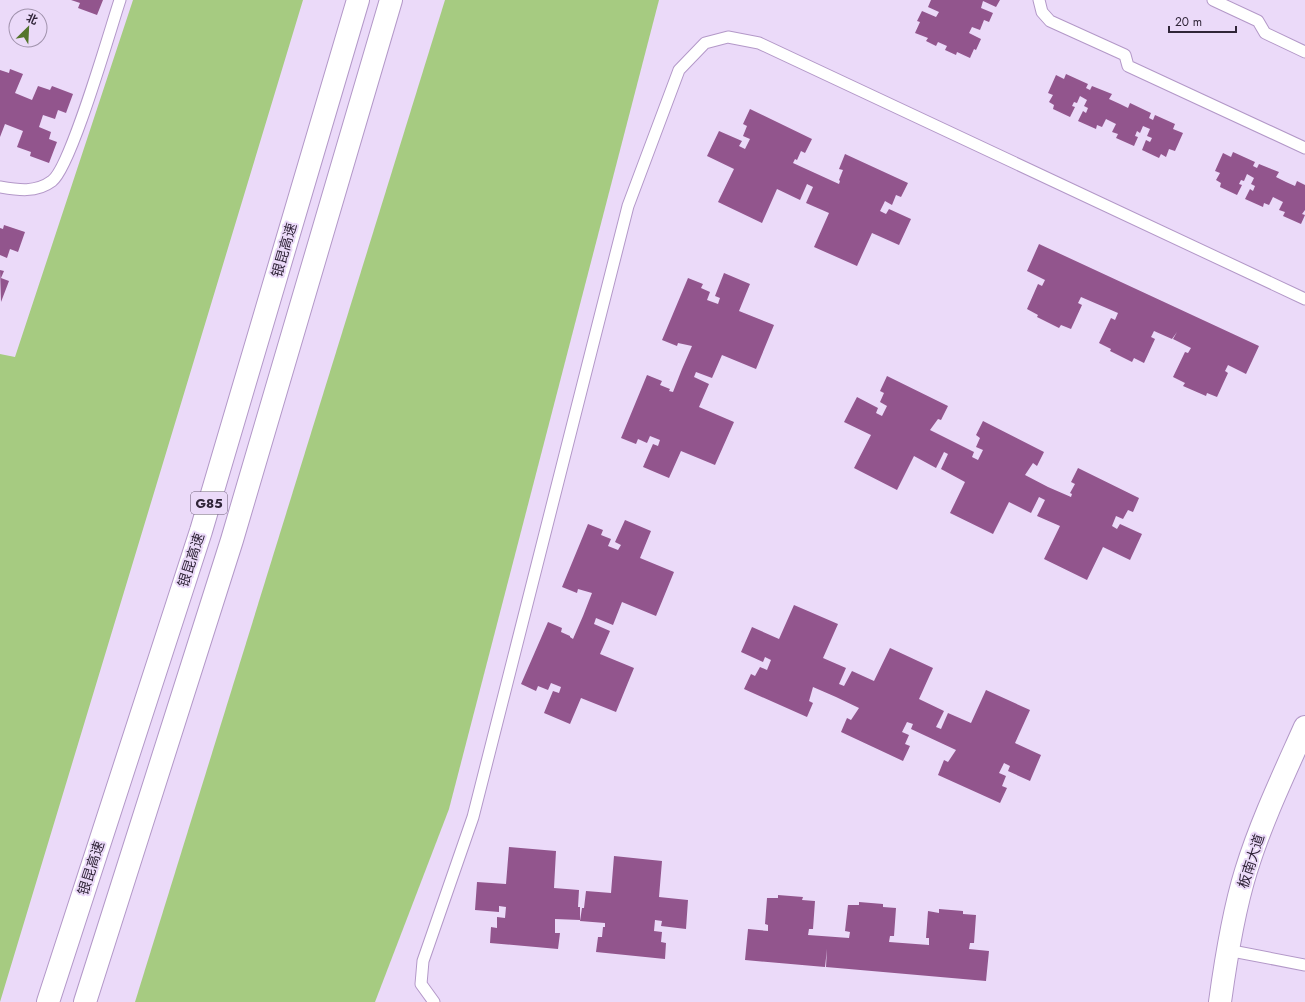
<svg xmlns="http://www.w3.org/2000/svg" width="1305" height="1002" viewBox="0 0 1305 1002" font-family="Jost,'Noto Sans SC',sans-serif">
  <rect width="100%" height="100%" fill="#ebdaf9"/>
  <g fill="#a6cb81">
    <polygon points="133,0 303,0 0,1002 0,354 15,357"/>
    <polygon points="445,0 659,0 449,809 375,1002 135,1002"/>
  </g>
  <g fill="#92558d">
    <polygon points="71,0 103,0 97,15 78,8 80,3"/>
    <polygon points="931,0 1000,0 996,7 983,1 981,8 993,13 989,22 984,20 980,30 972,27 969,33 981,39 976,50 974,49 970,58 957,52 956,55 945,50 947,46 938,42 936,46 926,41 928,38 915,33 920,22 917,21 922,11 936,17 939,12 928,7"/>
    <polygon points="10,69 23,74 15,93 32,100 38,86 50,90 52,86 73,94 66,113 58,110 55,119 43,115 39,127 51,132 49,139 57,142 49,163 30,156 31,152 17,147 23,131 5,124 0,137 0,70 9,73"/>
    <polygon points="1066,74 1088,84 1086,88 1090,90 1092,86 1112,94 1109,99 1120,104 1128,108 1130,103 1151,113 1149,118 1153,120 1155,115 1175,124 1173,129 1183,133 1175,151 1169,149 1166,157 1161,154 1159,158 1142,150 1146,140 1150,142 1152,138 1147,136 1150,129 1143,126 1140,133 1137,131 1135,136 1138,137 1134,146 1116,138 1118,134 1112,132 1116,124 1106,119 1102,127 1097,125 1096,129 1078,121 1083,111 1086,113 1088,108 1084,106 1087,100 1080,96 1077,103 1074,102 1072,106 1075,107 1070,117 1053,109 1054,105 1049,102 1053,95 1048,93 1056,75 1064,79"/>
    <polygon points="750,109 812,139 805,153 801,151 797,160 795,159 793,163 839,184 840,181 839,180 843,170 839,169 845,154 908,183 901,197 896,195 892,205 885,201 880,211 886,214 889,209 911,219 899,245 872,233 857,266 814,247 829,213 806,203 813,187 807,184 800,200 777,189 762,223 718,202 734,169 707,156 719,131 742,141 739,146 745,149 750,139 743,136 747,126 743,124"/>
    <polygon points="1233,152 1255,162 1253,166 1257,168 1259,164 1279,172 1276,177 1286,182 1295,186 1297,181 1305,185 1305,210 1302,214 1305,215 1301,224 1283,216 1285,212 1279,210 1283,202 1273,197 1269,205 1264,203 1263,207 1245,199 1250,189 1253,191 1255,186 1251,184 1254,178 1247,174 1244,181 1241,180 1239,184 1242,185 1237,195 1220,187 1221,183 1216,180 1220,173 1215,171 1223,153 1231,157"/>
    <polygon points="4,225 25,232 18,252 10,249 7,258 0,255 0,228 3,229"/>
    <polygon points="1039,244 1259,346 1246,374 1228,365 1225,371 1228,373 1217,397 1207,393 1206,396 1183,386 1185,383 1173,377 1185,352 1188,353 1191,348 1173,339 1177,332 1172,339 1154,331 1151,337 1155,339 1144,363 1134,358 1132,362 1110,351 1111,349 1099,343 1111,318 1115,320 1118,313 1081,297 1078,303 1082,305 1071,329 1061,325 1059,328 1037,317 1038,315 1027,309 1038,284 1042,286 1045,280 1027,271"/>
    <polygon points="0,270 4,271 1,278 9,281 1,302"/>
    <polygon points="724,273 750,284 739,311 774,325 756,369 722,355 712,378 696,372 694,377 709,384 699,407 734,422 715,465 681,451 669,478 643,467 653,444 658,446 660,440 650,436 647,443 638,439 636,444 621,438 647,375 662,381 660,385 670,389 669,391 673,392 682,369 692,346 678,343 677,346 662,340 688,278 703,284 701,288 710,292 707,300 718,304 720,298 715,296"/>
    <polygon points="887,376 948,406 941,420 938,419 930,430 974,452 972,457 978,460 983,450 976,447 980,438 976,435 983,421 1044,452 1037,466 1033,463 1025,475 1048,487 1071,497 1072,494 1070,493 1075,484 1071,482 1078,468 1139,498 1133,512 1128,510 1123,519 1116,516 1112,526 1117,529 1120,524 1142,534 1130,560 1103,547 1087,580 1044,559 1060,526 1037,516 1045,500 1039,497 1031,513 1009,502 993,534 950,513 965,482 941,469 948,454 944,452 936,468 914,456 897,490 854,468 871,435 844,422 857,397 878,408 876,413 882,416 887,406 880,402 884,393 880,391"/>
    <polygon points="625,520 651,531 640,558 674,572 656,616 622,602 613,625 596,618 594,624 610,631 600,654 634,668 616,712 581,698 570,724 544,713 553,691 559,693 561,687 551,683 548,690 538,686 536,691 521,684 548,622 562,628 561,632 570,636 570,637 573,639 583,616 592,593 578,589 577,593 562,587 588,524 603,530 601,535 611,539 608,546 618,550 621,545 615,542"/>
    <polygon points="794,605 838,624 823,658 846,668 839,684 844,686 852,671 874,681 890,648 933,668 919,699 944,711 936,727 941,729 948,713 971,723 986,690 1030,710 1015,743 1041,755 1030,781 1008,771 1010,766 1004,763 999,773 1006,776 1002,786 1007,788 1000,803 938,775 944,760 948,762 956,750 911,729 913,724 907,722 902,732 909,735 905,744 910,746 903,761 841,732 847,718 851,720 859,708 836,697 813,687 809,701 813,703 807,717 744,689 751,674 755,676 760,667 767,670 771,660 765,657 763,662 741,652 752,627 779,639"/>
    <polygon points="509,847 556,851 554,888 579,890 578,907 580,907 580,920 555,919 555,933 560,933 558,949 490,943 491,927 497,928 497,917 505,918 506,907 499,906 499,912 475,910 477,882 506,884"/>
    <polygon points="614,856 662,861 659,897 688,900 686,929 661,926 662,921 655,920 654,931 662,932 661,942 666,943 665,959 596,952 598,937 602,937 603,927 605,927 605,923 580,921 582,908 584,908 586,891 611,893"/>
    <polygon points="778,895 803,897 802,900 815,901 813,929 809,929 808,935 849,938 850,932 845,931 848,905 859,905 859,902 883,904 883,907 896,908 894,936 890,936 889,942 929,945 929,938 926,938 928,911 939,913 939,909 963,911 963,914 976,915 974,943 970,943 969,949 989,951 986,981 826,967 827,949 825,967 745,960 748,929 768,931 768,925 765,924 767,898 778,898"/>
  </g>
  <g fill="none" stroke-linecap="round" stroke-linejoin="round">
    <defs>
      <g id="service">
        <polyline points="1039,0 1042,12 1050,21 1125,55 1128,66 1305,148"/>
        <polyline points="1213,0 1258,21 1265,33 1305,52"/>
        <path d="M0,187C18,190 36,193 52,181C71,167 110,30 120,0"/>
        <polyline points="1227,950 1305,965"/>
        <polyline points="434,1002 421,984 423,961 473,817 628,206 679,70 705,43 728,37 759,43 1305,299"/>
      </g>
      <path id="secondary" d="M1220,1002C1226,958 1233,913 1246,871C1261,822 1284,774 1305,727"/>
      <g id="motorway">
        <polyline points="48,1002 201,531 358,0"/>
        <polyline points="85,1002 232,540 391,0"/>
      </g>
    </defs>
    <use href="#service" stroke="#b398c8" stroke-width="13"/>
    <use href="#secondary" stroke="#b398c8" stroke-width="24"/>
    <use href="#motorway" stroke="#b398c8" stroke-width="24"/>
    <use href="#service" stroke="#fff" stroke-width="11"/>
    <use href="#secondary" stroke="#fff" stroke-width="22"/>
    <use href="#motorway" stroke="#fff" stroke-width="22"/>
  </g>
  <g text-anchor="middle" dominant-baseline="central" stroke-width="4" stroke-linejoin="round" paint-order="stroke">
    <rect fill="#ebdaf9" stroke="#685b72" stroke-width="1" x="191" y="492" width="36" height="22" rx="3"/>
    <g font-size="13" font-weight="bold" fill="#302538">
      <text x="209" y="503">G85</text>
    </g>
    <g font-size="14" fill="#302538" stroke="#ebdaf9">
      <text transform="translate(284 250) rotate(-74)">银昆高速</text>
      <text transform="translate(191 560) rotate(-72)">银昆高速</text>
      <text transform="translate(1251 861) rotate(-72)">板南大道</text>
      <text transform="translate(91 868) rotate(-72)">银昆高速</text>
    </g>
  </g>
  <g transform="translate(28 28) rotate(24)"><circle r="19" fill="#ebdaf9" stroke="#a092ac"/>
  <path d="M0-3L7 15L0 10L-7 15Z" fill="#54752c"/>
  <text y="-6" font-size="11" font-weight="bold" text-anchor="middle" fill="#302538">北</text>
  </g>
  <path d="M1169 26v6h67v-6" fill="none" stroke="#302538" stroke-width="2"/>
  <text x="1175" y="26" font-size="12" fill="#302538" stroke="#ebdaf9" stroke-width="3" paint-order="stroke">20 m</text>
</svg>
